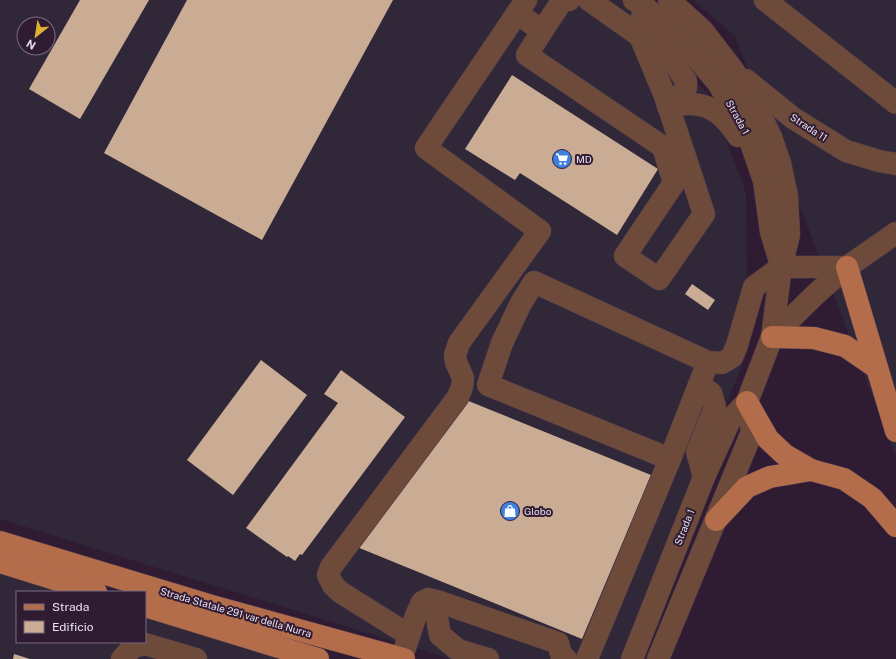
<svg xmlns="http://www.w3.org/2000/svg" width="896" height="659" viewBox="0 0 896 659" font-family="'Public Sans',sans-serif">
  <rect width="100%" height="100%" fill="#2f1c33"/>
  <g fill="#302838" fill-rule="evenodd">
    <path d="M0,0H625L711,98L746,193L748,351L621,659H451L0,519ZM24,24H48V48H24Z"/>
    <polygon points="693,0 896,0 896,458 735,36"/>
    <polygon points="0,572 68,592 17,592 17,642 145,642 145,615 292,659 0,659"/>
  </g>
  <g fill="#caac94">
    <polygon points="80,0 149,0 80,119 29,89"/>
    <polygon points="187,0 393,0 262,240 104,153"/>
    <polygon points="512,75 658,169 617,235 520,173 515,180 465,149"/>
    <polygon points="692,284 715,300 708,310 685,294"/>
    <polygon points="261,360 307,395 233,495 187,460"/>
    <polygon points="341,370 405,417 302,555 300,554 295,561 288,556 287,557 246,528 338,403 324,394"/>
    <polygon points="466,400 651,475 582,639 357,547"/>
    <polygon points="14,654 30,659 13,659"/>
  </g>
  <g fill="none" stroke-linecap="round" stroke-linejoin="round">
    <defs>
      <g id="minor">
        <polyline points="634,0 645,7 681,39 718,83 747,131 764,181 771,232 781,265"/>
        <polyline points="765,0 896,103"/>
        <polyline points="517,13 542,31 527,55 663,147 674,183 625,256 659,279 704,214 665,96 640,36 589,0"/>
        <polyline points="642,17 667,52 686,81 686,88 683,92 668,106"/>
        <polyline points="542,31 562,1 569,0"/>
        <polyline points="746,80 793,118 846,151 879,161 896,164"/>
        <path d="M668,106C675,105 683,104 690,104C713,104 726,118 738,136"/>
        <polyline points="781,267 847,267"/>
        <polyline points="772,337 818,292 847,267 896,233"/>
        <polyline points="699,385 711,393 715,407 697,452 704,477"/>
        <polyline points="670,459 488,385 502,343 520,305 534,282 708,362 722,363 732,357 737,345 754,287 781,267"/>
        <polyline points="440,602 436,612 440,635 458,650 488,659"/>
        <polyline points="409,635 340,592 333,585 328,575 331,567 458,397 462,387 463,378 456,362 455,355 459,343 540,231 426,148 526,0"/>
        <polyline points="405,648 415,618 422,602 428,599 440,602 558,643 562,658 566,659"/>
        <polyline points="122,659 133,647 145,644 196,659"/>
        <polyline points="587,659 670,459 708,362"/>
        <polyline points="632,659 704,477 730,420 747,402 772,337 781,267 789,235 787,196 780,163 771,137 755,104 733,70 703,31 669,0"/>
        <polyline points="658,659 752,432 747,403"/>
      </g>
      <g id="major">
        <polyline points="847,267 896,431"/>
        <polyline points="772,337 814,338 845,346 877,368"/>
        <polyline points="747,402 768,439 785,455 811,470"/>
        <polyline points="716,520 747,487 770,477 811,470 844,479 872,498 896,526"/>
        <polyline points="0,542 212,606 404,659"/>
        <polyline points="0,562 96,592"/>
        <polyline points="145,606 318,659"/>
      </g>
    </defs>
    <use href="#minor" stroke="#4a384d" stroke-width="23"/>
    <use href="#major" stroke="#4a384d" stroke-width="23"/>
    <use href="#minor" stroke="#6d4a3a" stroke-width="22"/>
    <use href="#major" stroke="#b46d4b" stroke-width="22"/>
  </g>
  <defs>
    <symbol id="supermarket-disc" viewBox="-11 -11 22 22"><circle r="9.5" fill="#3f7fe0" stroke="#2f1c33"/><path d="M-6-5.5h2.5l.6 2H6L4.5 2H-2.5L-4.4-4H-6ZM-1.5 3.2a1.3 1.3 0 1 0 .1 0ZM3 3.2a1.3 1.3 0 1 0 .1 0Z" fill="#fff"/></symbol>
    <symbol id="shop-disc" viewBox="-11 -11 22 22"><circle r="9.5" fill="#3f7fe0" stroke="#2f1c33"/><path d="M-5-2.5h2.3a2.7 3.5 0 0 1 5.4 0H5L5.5 6h-11ZM-1.5-2.5h3a1.5 2.3 0 0 0-3 0Z" fill="#fff"/></symbol>
  </defs>
  <g fill-rule="evenodd">
    <use href="#supermarket-disc" x="551" y="148" width="22" height="22"/>
    <use href="#shop-disc" x="499" y="500" width="22" height="22"/>
  </g>
  <g text-anchor="middle" dominant-baseline="central" stroke-width="4" stroke-linejoin="round" paint-order="stroke">
    <g font-size="10" fill="#eee1f0" stroke="#2f1c33">
      <text transform="translate(738 117) rotate(61)">Strada 1</text>
      <text transform="translate(809 127) rotate(33)">Strada 11</text>
      <text transform="translate(684 527) rotate(-68)">Strada 1</text>
      <text transform="translate(236 612) rotate(16)">Strada Statale 291 var della Nurra</text>
    </g>
    <g font-size="10" fill="#eee1f0" stroke="#2f1c33" text-anchor="start">
      <text x="576" y="159">MD</text>
      <text x="524" y="511">Globo</text>
    </g>
  </g>
  <rect x="16" y="591" width="130" height="52" fill="#2f1c33" stroke="#7b6b7f"/>
  <rect x="24" y="604" width="20" height="6" fill="#b46d4b" stroke="#7b6b7f"/>
  <text x="52" y="611" font-size="12" fill="#eee1f0">Strada</text>
  <rect x="24" y="621" width="20" height="12" fill="#caac94" stroke="#7b6b7f"/>
  <text x="52" y="631" font-size="12" fill="#eee1f0">Edificio</text>
  <g transform="translate(36 36) rotate(210)"><circle r="19" fill="#2f1c33" stroke="#7b6b7f"/>
  <path d="M0-3L7 15L0 10L-7 15Z" fill="#deb133"/>
  <text y="-6" font-size="11" font-weight="bold" text-anchor="middle" fill="#eee1f0">N</text>
  </g>
</svg>
